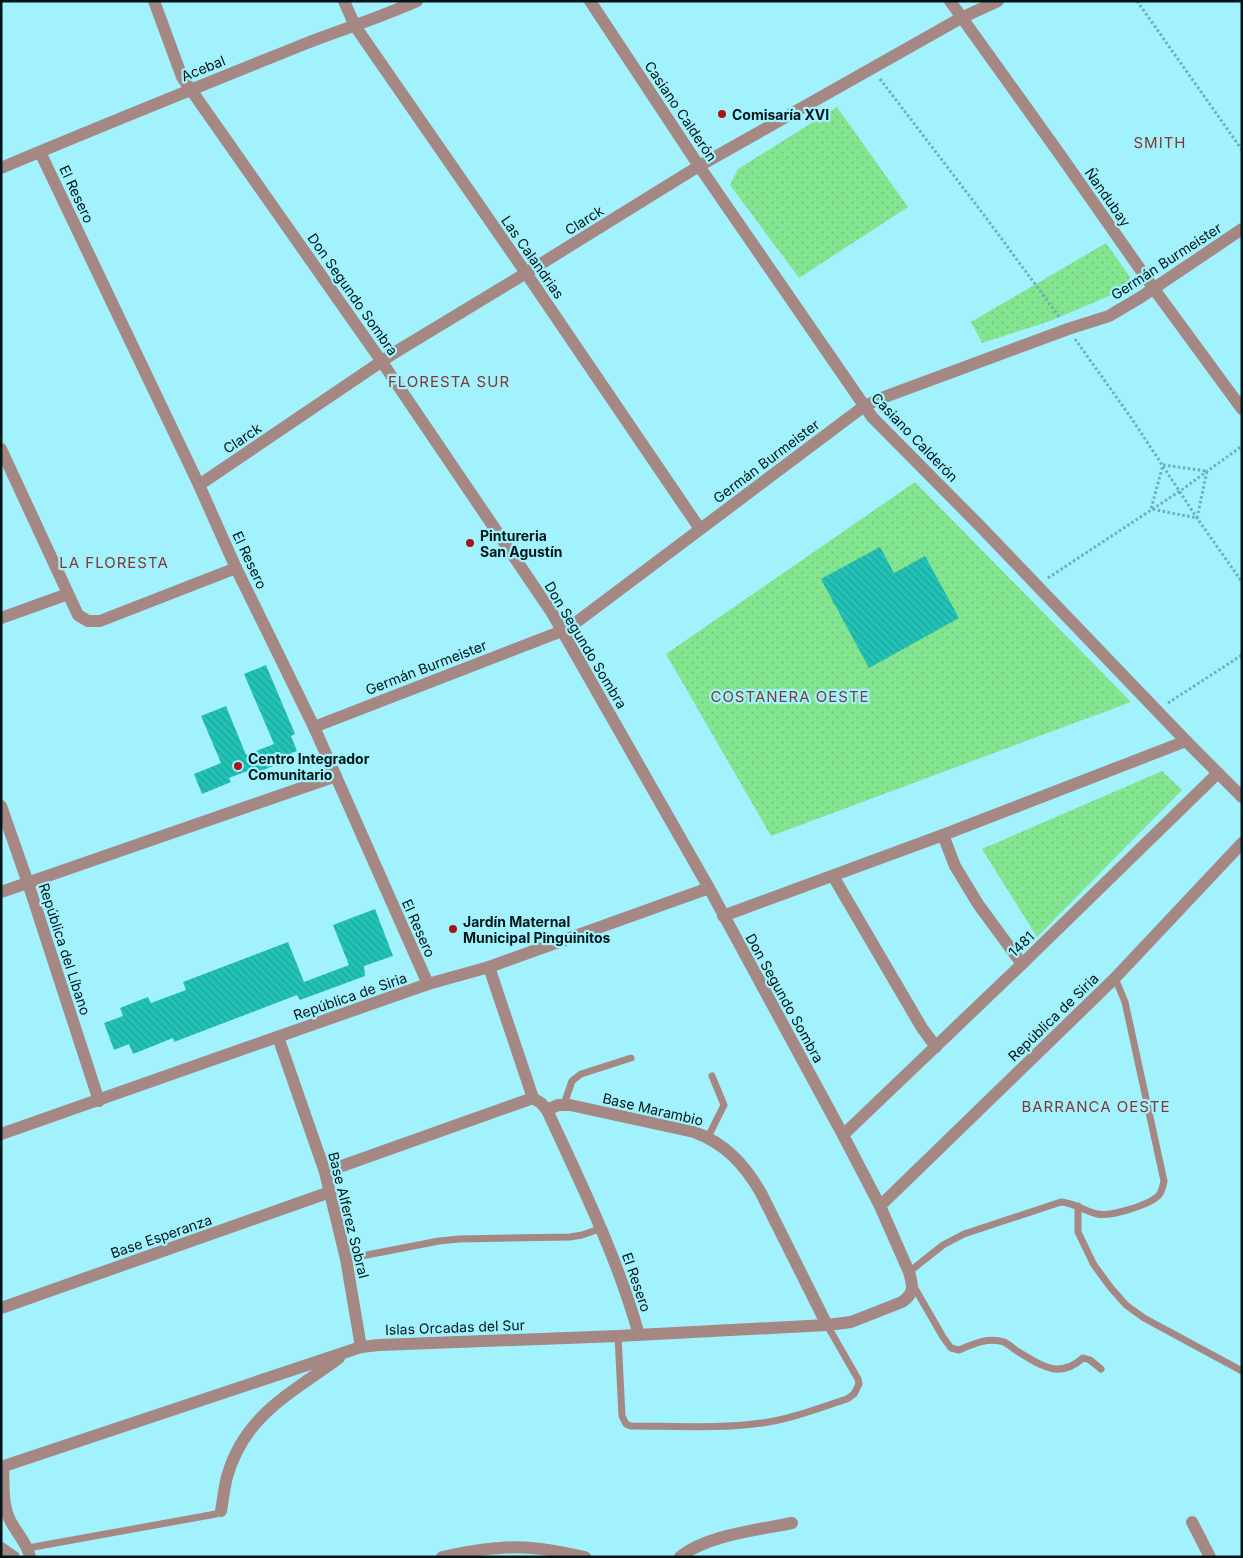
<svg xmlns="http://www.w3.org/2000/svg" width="1243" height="1558" viewBox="0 0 1243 1558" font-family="Inter,sans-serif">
  <defs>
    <pattern id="grass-dots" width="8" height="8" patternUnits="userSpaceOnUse" patternTransform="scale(1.25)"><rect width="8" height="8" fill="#83e58f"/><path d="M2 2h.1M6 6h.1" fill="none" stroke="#6fc47b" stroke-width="1.8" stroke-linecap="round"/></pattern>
    <pattern id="building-back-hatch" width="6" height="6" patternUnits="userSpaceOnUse" patternTransform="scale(1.25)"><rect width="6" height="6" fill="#23c2b6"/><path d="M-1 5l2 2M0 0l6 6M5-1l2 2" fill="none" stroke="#1ea69c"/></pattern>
  </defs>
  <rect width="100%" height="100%" fill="#a1f2fd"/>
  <g fill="url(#grass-dots)">
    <polygon points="837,107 908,207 799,278 730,185 738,169"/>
    <polygon points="1106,243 1130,277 1128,288 1050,321 982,343 971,322"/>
    <polygon points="915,482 1131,702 771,836 666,654"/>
    <polygon points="1162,771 1182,790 1037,937 982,849"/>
  </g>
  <g fill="url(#building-back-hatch)">
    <polygon points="880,547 894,573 925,556 959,618 869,668 821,579"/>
    <polygon points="266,665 295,734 291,736 297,751 284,756 286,761 253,774 250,770 229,778 231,782 202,794 194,774 221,763 201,716 226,706 246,755 274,744 244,674"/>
    <polygon points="375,909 393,956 364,966 365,976 300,1000 297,995 174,1042 173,1038 133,1054 129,1044 114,1050 104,1023 123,1016 120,1008 148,997 151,1003 186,990 183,982 288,942 304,982 349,965 333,925"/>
  </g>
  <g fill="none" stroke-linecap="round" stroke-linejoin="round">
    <g stroke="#70afb8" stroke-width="3" stroke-dasharray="2.5 2.5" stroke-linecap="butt">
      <polyline points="1137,1 1242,150"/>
      <polyline points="880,79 984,215 1060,318"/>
      <polyline points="1075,339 1132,419 1197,518 1242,582"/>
      <polygon points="1163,465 1207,471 1197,518 1151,509"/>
      <polyline points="1048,578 1180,491 1242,446"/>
      <polyline points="1168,703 1242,655"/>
    </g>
    <g stroke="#a58884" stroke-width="7">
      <polyline points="564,1104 572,1081 581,1074 631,1058"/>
      <polyline points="708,1137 724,1105 712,1076"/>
      <polyline points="1078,1206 1078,1232 1094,1265 1111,1288 1126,1305 1144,1318 1242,1371"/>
      <polyline points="346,1259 439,1241 459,1239 570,1237 582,1235 602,1228"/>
      <path d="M909,1272L943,1245L964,1234L1061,1202C1075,1203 1084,1211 1097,1214C1110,1217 1150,1205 1159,1195C1162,1191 1163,1186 1164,1181L1125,1002L1115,978"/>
      <path d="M913,1285L943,1337L951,1348L959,1350C973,1344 988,1337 1004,1342C1008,1344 1013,1348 1017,1351C1041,1365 1058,1380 1083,1358L1090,1360L1101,1369"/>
      <path d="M618,1336L622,1416L626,1424L631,1426C674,1426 719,1429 762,1423C791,1419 819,1408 847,1399L854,1394L859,1384L858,1379L827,1325"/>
      <polyline points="28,1548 216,1514 221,1511"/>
    </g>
    <g stroke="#a58884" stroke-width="12">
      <polyline points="344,1 355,26 526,273 700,529"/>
      <polyline points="590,1 699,166 872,417 979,525 1186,741 1242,797"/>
      <polyline points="950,1 1061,156 1154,289 1242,409"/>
      <polyline points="40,152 199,485 236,568 314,727 428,984"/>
      <path d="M1,168C103,125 205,84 307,43C344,29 381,17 417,1"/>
      <polyline points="1,449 78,615 88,621 100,621 236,568"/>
      <polyline points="199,485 394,353 526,273 699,166 961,18 998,1"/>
      <polyline points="1,618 68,594"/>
      <polyline points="314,727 562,631 578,621 863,407 879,399 1068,329 1109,316 1141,297 1242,229"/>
      <polyline points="1,806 28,883 99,1101"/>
      <polyline points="943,835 955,866 978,904 1022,964"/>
      <polyline points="833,876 922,1028 936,1047"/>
      <polyline points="1,892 336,776"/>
      <polyline points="723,916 943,835 1186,741"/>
      <path d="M489,967L533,1098L541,1103L547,1110C581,1184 617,1256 639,1335"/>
      <polyline points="278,1037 325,1172 346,1259 361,1347"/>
      <path d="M547,1110L558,1105H570L694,1132C725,1143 745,1165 761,1193L827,1325"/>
      <polyline points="1,1134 428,984 489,967 709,888"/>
      <polyline points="843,1135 1022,964 1218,773"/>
      <polyline points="325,1172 533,1098"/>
      <polyline points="880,1206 1115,978 1242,843"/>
      <polyline points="1,1308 330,1192"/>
      <path d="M3,1466C4,1482 2,1503 9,1518C15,1532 27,1542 30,1557"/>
      <path d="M1,1467L361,1347L379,1345L618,1336L827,1325L851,1322L902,1302C915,1293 913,1286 909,1272L880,1206L843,1135L709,888L552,613L382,362L182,77L154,1"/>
      <path d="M221,1511C223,1500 224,1488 227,1477C244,1415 292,1393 339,1358"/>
      <polyline points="1192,1522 1210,1557"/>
      <polyline points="1,1548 14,1557"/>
      <path d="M442,1557C461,1553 480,1549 500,1548C528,1545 557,1551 585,1557"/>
      <path d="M680,1557C707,1535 758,1530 792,1523"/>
    </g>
  </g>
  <g fill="#a81318" stroke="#a1f2fd" stroke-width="2">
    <circle cx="722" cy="114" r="5"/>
    <circle cx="470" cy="543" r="5"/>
    <circle cx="238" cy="766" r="5"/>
    <circle cx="453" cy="929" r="5"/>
  </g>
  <g text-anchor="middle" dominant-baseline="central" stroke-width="4.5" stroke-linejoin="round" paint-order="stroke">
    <g font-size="14" fill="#001619" stroke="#a1f2fd">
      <text transform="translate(203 68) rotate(-22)">Acebal</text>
      <text transform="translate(681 111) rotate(56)">Casiano Calderón</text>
      <text transform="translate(77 194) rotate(65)">El Resero</text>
      <text transform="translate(1108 197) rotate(55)">Ñandubay</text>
      <text transform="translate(584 220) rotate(-32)">Clarck</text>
      <text transform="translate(533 257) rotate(55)">Las Calandrias</text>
      <text transform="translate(1166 261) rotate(-33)">Germán Burmeister</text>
      <text transform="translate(353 294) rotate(55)">Don Segundo Sombra</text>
      <text transform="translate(915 437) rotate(46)">Casiano Calderón</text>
      <text transform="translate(242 438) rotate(-34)">Clarck</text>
      <text transform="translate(766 461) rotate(-37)">Germán Burmeister</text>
      <text transform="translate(250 560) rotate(65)">El Resero</text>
      <text transform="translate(586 645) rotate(59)">Don Segundo Sombra</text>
      <text transform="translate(426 667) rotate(-21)">Germán Burmeister</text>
      <text transform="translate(419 928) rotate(66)">El Resero</text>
      <text transform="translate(1021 944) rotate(-44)">1481</text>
      <text transform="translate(65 949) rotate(72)">República del Líbano</text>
      <text transform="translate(350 996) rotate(-19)">República de Siria</text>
      <text transform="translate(785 998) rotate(61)">Don Segundo Sombra</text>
      <text transform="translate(1053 1017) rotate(-44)">República de Siria</text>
      <text transform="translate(653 1109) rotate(13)">Base Marambio</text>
      <text transform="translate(349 1215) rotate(76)">Base Alferez Sobral</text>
      <text transform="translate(161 1236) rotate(-19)">Base Esperanza</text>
      <text transform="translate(637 1282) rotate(71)">El Resero</text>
      <text transform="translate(455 1327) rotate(-2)">Islas Orcadas del Sur</text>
    </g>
    <g font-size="14" font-weight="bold" fill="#001619" stroke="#a1f2fd" text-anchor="start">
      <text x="732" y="114">Comisaría XVI</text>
      <text x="480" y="535">Pintureria<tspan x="480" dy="16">San Agustín</tspan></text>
      <text x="248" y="758">Centro Integrador<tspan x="248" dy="16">Comunitario</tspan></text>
      <text x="463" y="921">Jardín Maternal<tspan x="463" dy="16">Municipal Pinguinitos</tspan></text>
    </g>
    <g font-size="15" letter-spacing="1" fill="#803933" stroke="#a1f2fd">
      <text x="1160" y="142">SMITH</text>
      <text x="449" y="381">FLORESTA SUR</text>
      <text x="114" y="562">LA FLORESTA</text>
      <text x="790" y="696">COSTANERA OESTE</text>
      <text x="1096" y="1106">BARRANCA OESTE</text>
    </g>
  </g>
  <rect width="1243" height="1558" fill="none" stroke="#001619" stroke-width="5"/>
</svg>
